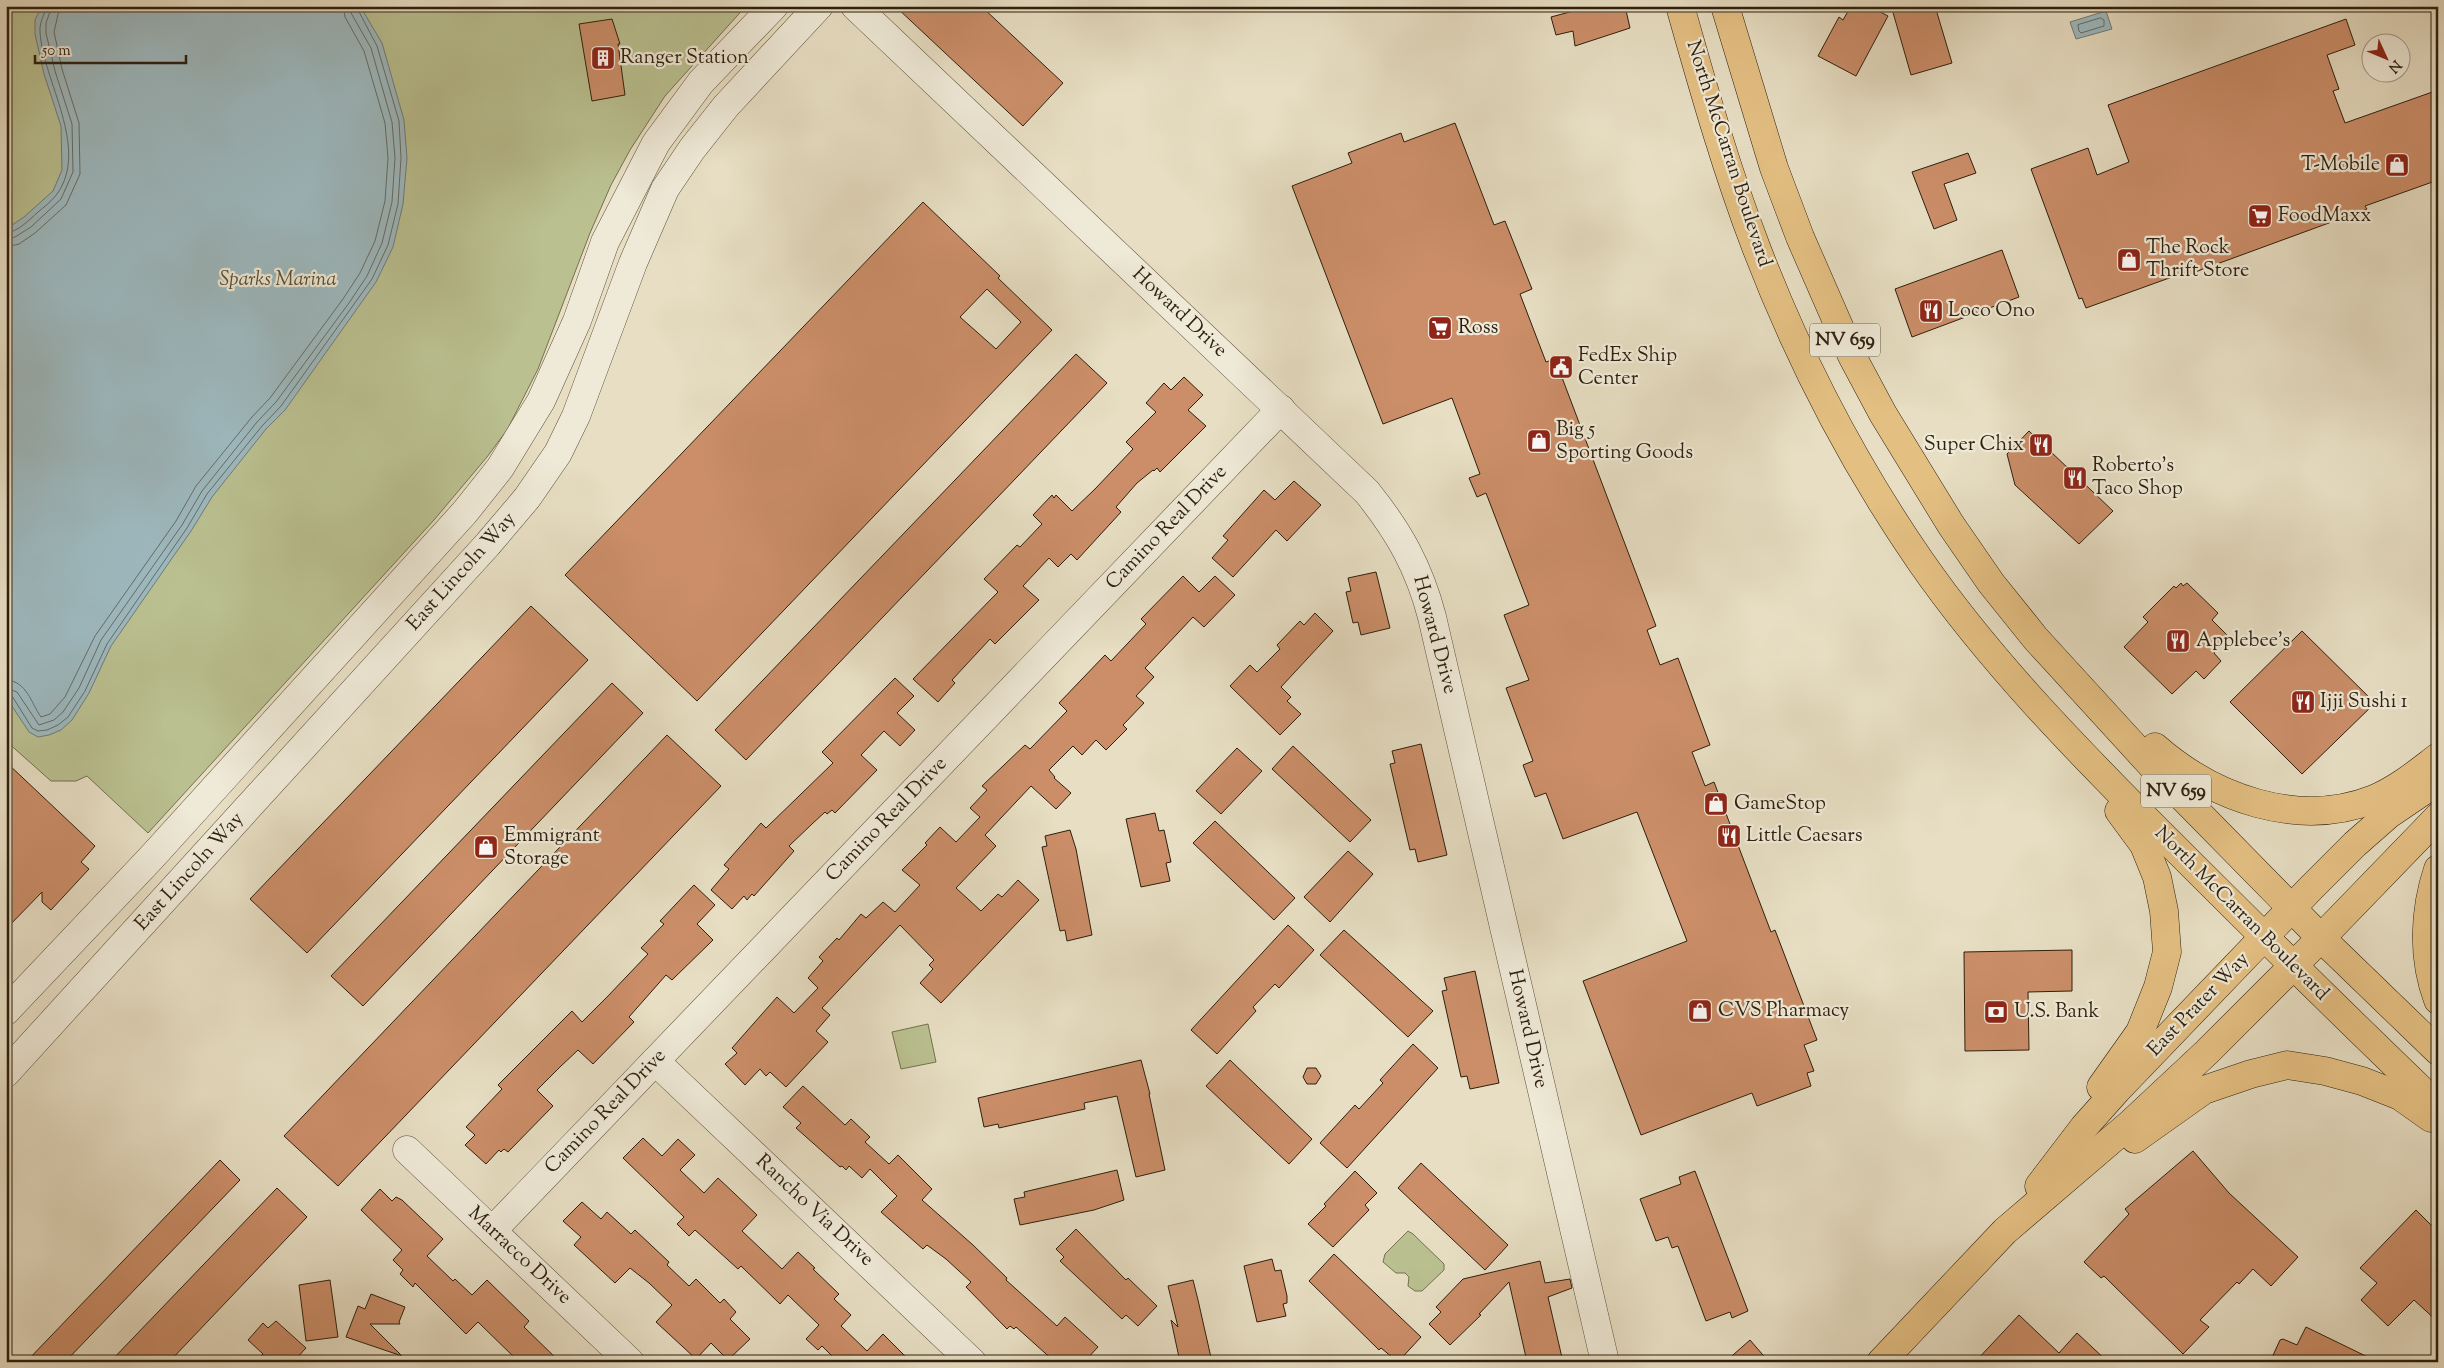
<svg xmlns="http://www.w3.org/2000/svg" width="2444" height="1368" viewBox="0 0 2444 1368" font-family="'Sorts Mill Goudy',serif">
  <rect width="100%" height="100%" fill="#e7dec3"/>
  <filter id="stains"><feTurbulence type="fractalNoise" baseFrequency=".004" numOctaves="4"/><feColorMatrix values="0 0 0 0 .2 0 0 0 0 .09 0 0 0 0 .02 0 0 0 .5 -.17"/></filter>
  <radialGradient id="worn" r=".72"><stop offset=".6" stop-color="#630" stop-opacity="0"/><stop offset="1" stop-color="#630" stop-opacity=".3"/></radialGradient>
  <g fill="#bac090" stroke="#74704e">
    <polygon points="6,6 746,6 665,96 630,150 611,185 590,233 538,369 507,430 487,457 434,520 148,833 87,776 76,781 51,781 6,741"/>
    <polygon points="928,1024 936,1062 901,1069 892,1032"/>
    <polygon points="1408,1231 1413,1234 1444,1264 1444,1270 1422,1291 1415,1291 1408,1286 1409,1277 1405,1273 1396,1273 1383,1262 1385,1254"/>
  </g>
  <g fill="#9db9bf" stroke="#707b78">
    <polygon points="42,6 360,6 382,43 404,120 407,158 403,204 393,247 376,282 285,410 266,429 212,497 191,531 111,646 89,693 72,720 61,730 49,735 38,737 29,732 6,697 6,229 24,217 53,191 62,170 61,126 44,74 35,34 35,20"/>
    <polygon points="2106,11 2112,29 2076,39 2070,22"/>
  </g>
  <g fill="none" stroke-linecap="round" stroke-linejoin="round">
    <g stroke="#656c66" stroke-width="1">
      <polygon points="2101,18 2104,20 2104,26 2081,33 2079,31 2078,25"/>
      <path d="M6,233C18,232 29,220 38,212C44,207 52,201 57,194C90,148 43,81 40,32C39,22 45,15 46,6"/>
      <polyline points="6,239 15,237 31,227 61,199 73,172 72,124 55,71 46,33 46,23 52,6"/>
      <polyline points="6,247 19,244 35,233 66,205 80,174 79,123 62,69 54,32 60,6"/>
      <path d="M6,680C27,681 31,703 41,717L50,714L65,697L95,636L176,521L196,486L252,417L270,398L343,299L360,273L375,241L385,201L388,158L385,123L364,51L345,17L343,6"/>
      <polyline points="6,688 17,692 39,725 54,720 63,712 79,688 101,640 182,525 202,491 257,422 276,402 349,303 367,276 382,243 392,202 395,158 392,122 371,48 351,13 350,6"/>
      <polyline points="6,694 12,696 32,728 38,731 47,730 58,725 68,717 85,691 107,644 187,528 207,494 262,426 281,406 372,279 388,245 398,204 401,158 399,121 377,46 356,6"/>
    </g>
  </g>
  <g fill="#cb8e69" stroke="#2d1f0d" fill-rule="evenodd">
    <polygon points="895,6 981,6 1063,83 1023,126"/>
    <polygon points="1592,6 1625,6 1630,28 1575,46 1573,31 1556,35 1551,17"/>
    <polygon points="1851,6 1869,6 1888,16 1856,76 1818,56 1839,17 1843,20"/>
    <polygon points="1903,6 1935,6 1952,63 1911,75 1892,9"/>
    <polygon points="612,19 620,44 618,44 625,95 592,101 579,24"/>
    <polygon points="2346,19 2355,45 2327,55 2339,89 2333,91 2345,123 2438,90 2438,180 2365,206 2367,209 2187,275 2186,272 2086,308 2082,298 2079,299 2031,169 2088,148 2097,175 2129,162 2108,105"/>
    <polygon points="1455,123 1494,225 1505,221 1532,289 1520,294 1546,362 1555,359 1656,626 1647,630 1660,665 1678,658 1710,745 1692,752 1705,786 1714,782 1771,932 1775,930 1817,1040 1804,1045 1814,1071 1807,1073 1811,1086 1757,1106 1752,1093 1641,1135 1583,981 1687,941 1637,812 1563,839 1546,793 1535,797 1523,765 1533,761 1506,688 1529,680 1504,615 1529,605 1486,493 1477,497 1469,478 1480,474 1452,398 1383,424 1292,186 1352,163 1348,153 1401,133 1404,142"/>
    <polygon points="1968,153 1976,173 1944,184 1957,220 1934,229 1912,172"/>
    <path d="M923,202L1000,276L998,278L1052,330L697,701L565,575ZM987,289L1021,322L996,349L960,317Z"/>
    <polygon points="2002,250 2019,297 1912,337 1895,289"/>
    <polygon points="1076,354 1107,383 746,760 715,730"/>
    <polygon points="1184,377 1203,395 1188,410 1206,426 1160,472 1157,468 1154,471 1153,470 1137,483 1116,507 1121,512 1077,560 1071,554 1058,567 1049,558 1023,586 1039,600 995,644 990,639 952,680 955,683 938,702 913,679 998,592 984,579 1017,545 1020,547 1042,524 1033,515 1052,495 1054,498 1056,495 1072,511 1095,489 1133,449 1126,442 1156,412 1146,403 1164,383 1171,390"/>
    <polygon points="2029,431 2113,511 2079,544 2015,485 2007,454"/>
    <polygon points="1294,481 1321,505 1287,541 1276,530 1233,577 1212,558 1228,540 1223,536 1264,490 1275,500"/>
    <polygon points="1376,572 1390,628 1361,635 1358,622 1353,623 1346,592 1351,591 1348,578"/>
    <polygon points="1183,576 1199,592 1215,576 1235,595 1204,627 1193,617 1145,668 1154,677 1136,696 1144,703 1123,725 1127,729 1106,750 1096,740 1082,755 1073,746 1049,770 1055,777 1054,778 1071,793 1056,809 1031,786 985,835 996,846 956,888 981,911 998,894 1002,897 1018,880 1039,900 941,1003 920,983 933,969 929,965 934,960 900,925 822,1008 830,1015 816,1031 828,1042 786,1087 770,1072 766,1076 760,1069 745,1085 725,1064 737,1053 732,1048 777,997 794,1013 818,988 808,978 823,961 819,957 837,938 839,940 861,914 866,918 883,902 895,912 920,885 902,870 927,845 925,843 940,827 956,842 980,817 970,808 987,790 982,786 1025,745 1030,749 1067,711 1059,703 1105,655 1111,661 1146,624 1141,619"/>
    <polygon points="2181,583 2183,586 2187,583 2218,613 2212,620 2229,637 2214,653 2221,661 2204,679 2196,671 2172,694 2124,647 2148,622 2143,617 2174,586 2176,588"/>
    <polygon points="531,606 588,660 307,953 250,899"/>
    <polygon points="1315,613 1333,631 1281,687 1291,697 1287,701 1301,714 1280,735 1230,686 1250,665 1257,672 1280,649 1277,645 1300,621 1304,625"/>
    <polygon points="2302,631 2375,703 2302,774 2230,702"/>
    <polygon points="895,678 914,696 897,713 915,730 900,746 884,731 861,755 877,770 835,813 832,810 827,814 825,812 812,824 789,846 794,851 754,896 752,894 747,900 744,896 732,909 711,890 729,869 724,865 761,823 766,828 833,763 822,752"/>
    <polygon points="612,683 643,713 363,1006 331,976"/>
    <polygon points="667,735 721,786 338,1186 284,1136"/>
    <polygon points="1421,744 1447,855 1418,862 1415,849 1410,850 1390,764 1395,763 1392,751"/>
    <polygon points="1293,746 1371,820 1350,842 1272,769"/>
    <polygon points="1237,748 1262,771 1221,814 1196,791"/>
    <polygon points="6,762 95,846 81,862 89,869 51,910 42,902 42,892 6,929"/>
    <polygon points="1155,813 1159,831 1164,830 1171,862 1166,863 1170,881 1141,887 1126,819"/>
    <polygon points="1215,821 1295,898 1274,920 1193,843"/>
    <polygon points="1070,830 1076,849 1092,935 1067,941 1065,930 1060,931 1042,847 1047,846 1045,836"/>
    <polygon points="1348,851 1373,874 1330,922 1304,897"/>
    <polygon points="694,885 715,905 697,924 713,940 672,980 666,975 629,1017 634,1022 593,1064 578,1050 560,1067 537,1090 553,1106 508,1152 504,1149 501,1152 499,1150 486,1164 465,1145 475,1135 466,1127 502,1089 498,1085 572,1011 582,1022 607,997 648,954 641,948 664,924 660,921"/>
    <polygon points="1288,925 1314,950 1279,988 1275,984 1253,1007 1256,1011 1217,1054 1191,1030"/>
    <polygon points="1344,930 1433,1011 1408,1037 1320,955"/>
    <polygon points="2072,950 2072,991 2028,992 2029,1050 1965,1051 1964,952"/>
    <polygon points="1475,971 1499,1083 1470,1089 1467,1076 1461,1077 1442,991 1447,990 1444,978"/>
    <polygon points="1413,1044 1438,1068 1347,1168 1320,1143 1355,1105 1359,1109 1383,1083 1380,1080"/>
    <polygon points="1141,1060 1150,1094 1149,1094 1165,1170 1136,1177 1117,1096 1084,1103 1085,1109 1053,1116 999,1128 998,1124 984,1127 978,1098"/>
    <polygon points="1230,1060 1312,1139 1289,1164 1206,1086"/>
    <polygon points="1307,1068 1316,1068 1321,1076 1316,1084 1307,1084 1303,1077"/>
    <polygon points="803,1086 845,1125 851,1119 870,1137 865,1142 889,1164 898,1155 932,1189 922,1200 973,1245 1007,1278 1006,1280 1057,1326 1065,1317 1098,1347 1084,1362 1055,1362 1016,1327 1014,1329 1010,1326 1007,1329 966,1287 971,1282 946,1259 927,1245 923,1249 881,1212 897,1196 870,1169 862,1178 849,1166 846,1170 842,1166 840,1167 796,1128 801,1123 783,1107"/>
    <polygon points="643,1138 662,1156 678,1139 695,1155 680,1170 704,1193 718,1178 735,1194 757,1215 742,1231 782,1269 798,1252 815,1268 813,1269 839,1294 834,1299 851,1315 841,1326 867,1351 883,1334 911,1362 838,1362 822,1346 818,1350 806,1339 819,1325 788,1295 780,1304 741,1266 738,1269 695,1230 689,1236 677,1224 684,1217 623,1158"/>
    <polygon points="2193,1151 2229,1193 2298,1257 2271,1286 2253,1269 2239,1284 2237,1282 2200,1320 2209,1327 2183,1354 2104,1276 2101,1278 2084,1262 2129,1214 2125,1209"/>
    <polygon points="220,1160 240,1180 65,1362 26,1362"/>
    <polygon points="1421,1163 1508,1245 1485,1270 1398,1188"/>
    <polygon points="1117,1170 1124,1200 1094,1210 1020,1225 1014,1199 1025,1197 1024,1192"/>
    <polygon points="1355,1171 1377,1193 1365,1205 1369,1210 1333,1247 1308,1224 1326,1206 1324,1204"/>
    <polygon points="1695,1171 1748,1311 1732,1318 1730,1312 1706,1321 1678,1246 1672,1248 1668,1237 1656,1241 1640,1199 1681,1184 1679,1177"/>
    <polygon points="277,1188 307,1217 169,1362 110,1362"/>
    <polygon points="380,1189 392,1201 396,1197 402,1200 443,1239 427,1256 453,1281 455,1279 472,1295 487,1280 529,1321 524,1327 560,1362 519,1362 478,1322 466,1334 415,1283 413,1287 400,1274 403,1270 393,1260 402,1250 361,1210"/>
    <polygon points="582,1202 601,1219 607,1212 631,1234 635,1230 669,1262 667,1265 689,1286 696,1279 720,1303 724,1299 736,1312 730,1319 750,1339 728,1360 711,1343 696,1359 656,1322 672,1305 649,1283 630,1268 615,1283 574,1245 581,1237 563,1221"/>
    <polygon points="2416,1210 2438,1232 2438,1322 2414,1300 2388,1326 2361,1300 2377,1283 2360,1268"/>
    <polygon points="1076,1229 1126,1280 1128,1278 1157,1306 1138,1326 1126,1315 1122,1319 1060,1261 1064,1257 1056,1249"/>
    <polygon points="1334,1254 1421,1337 1398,1362 1381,1348 1379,1350 1309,1281"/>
    <polygon points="1272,1259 1275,1271 1281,1270 1287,1296 1287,1303 1283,1304 1286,1316 1257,1322 1244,1266"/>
    <polygon points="1540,1261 1545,1283 1570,1279 1572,1288 1548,1297 1563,1362 1527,1362 1509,1282 1479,1314 1481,1315 1450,1345 1429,1324 1441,1312 1436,1307 1463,1279"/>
    <polygon points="330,1280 338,1337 306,1341 299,1285"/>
    <polygon points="1193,1280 1198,1300 1212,1362 1180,1362 1171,1320 1178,1327 1168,1286"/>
    <polygon points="371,1294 405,1307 399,1322 400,1324 370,1324 402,1356 346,1337 358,1306 365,1309"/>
    <polygon points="2019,1315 2059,1353 2077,1333 2108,1362 2032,1362 2026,1356 2021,1362 1975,1362"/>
    <polygon points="276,1321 306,1348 293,1362 256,1362 263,1354 248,1340 263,1323 268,1328"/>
    <polygon points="2306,1327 2378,1362 2270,1362 2280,1340 2283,1339 2297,1345"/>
    <polygon points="1750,1340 1769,1362 1725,1362"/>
  </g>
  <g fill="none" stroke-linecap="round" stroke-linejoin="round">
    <defs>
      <g id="minor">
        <path d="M855,6L1367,492C1399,532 1419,567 1432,617L1605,1362"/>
        <polyline points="6,1011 151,858 465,512 500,468 541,401 577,321 605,242 656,143 701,82 774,6"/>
        <polyline points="655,1061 972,1362"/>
        <polyline points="6,1073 488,544 527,498 558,453 576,416 633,263 665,189 692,149 726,106 819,6"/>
        <polyline points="407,1150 630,1362"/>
        <polyline points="492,1231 1281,409"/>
      </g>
      <g id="major">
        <path d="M1680,6C1703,87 1726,169 1756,247C1798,357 1854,465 1921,562C1990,661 2075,748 2160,833C2252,925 2344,1016 2438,1106"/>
        <polyline points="1725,6 1774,168 1800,237 1852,356 1883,414 1951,525 1991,583 2036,639 2155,769 2321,938 2438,1051"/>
        <path d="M2155,747C2213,798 2298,829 2374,799C2398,789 2417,773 2438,757"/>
        <path d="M2438,869C2424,911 2422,958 2438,1000"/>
        <polyline points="2101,1087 2140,1032 2158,987 2167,952 2164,911 2157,877 2144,845 2119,811"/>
        <polyline points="2135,1139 2204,1090 2251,1074 2287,1065 2325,1071 2362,1081 2400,1096 2431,1118"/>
        <polyline points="2039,1186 2084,1127 2117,1090 2310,889 2355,844 2388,815 2438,781"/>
        <polyline points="1881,1362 2005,1231 2130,1124 2207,1052 2321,938 2438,817"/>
      </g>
    </defs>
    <use href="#minor" stroke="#5c4f3a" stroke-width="29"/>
    <use href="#major" stroke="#2d1f0d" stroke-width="29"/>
    <use href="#minor" stroke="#efead8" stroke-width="28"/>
    <use href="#major" stroke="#e4bf82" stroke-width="28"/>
  </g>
  <defs>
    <symbol id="building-square" viewBox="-11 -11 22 22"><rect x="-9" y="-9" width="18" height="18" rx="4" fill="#8f2418" stroke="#efead8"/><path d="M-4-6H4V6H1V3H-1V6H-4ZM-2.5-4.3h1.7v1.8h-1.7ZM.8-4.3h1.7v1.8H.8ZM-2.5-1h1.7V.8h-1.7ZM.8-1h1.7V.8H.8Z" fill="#fff"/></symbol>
    <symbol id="shop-square" viewBox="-11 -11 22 22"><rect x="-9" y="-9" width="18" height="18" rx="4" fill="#8f2418" stroke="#efead8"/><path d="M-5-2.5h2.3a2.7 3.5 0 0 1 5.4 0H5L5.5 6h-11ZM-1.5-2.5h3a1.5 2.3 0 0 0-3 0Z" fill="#fff"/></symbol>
    <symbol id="supermarket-square" viewBox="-11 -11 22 22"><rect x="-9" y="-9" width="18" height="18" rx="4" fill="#8f2418" stroke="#efead8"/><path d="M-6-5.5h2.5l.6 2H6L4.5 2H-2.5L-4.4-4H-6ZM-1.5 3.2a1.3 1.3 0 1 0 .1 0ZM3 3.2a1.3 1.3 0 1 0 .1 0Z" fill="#fff"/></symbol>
    <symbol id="restaurant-square" viewBox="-11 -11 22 22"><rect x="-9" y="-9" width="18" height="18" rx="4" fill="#8f2418" stroke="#efead8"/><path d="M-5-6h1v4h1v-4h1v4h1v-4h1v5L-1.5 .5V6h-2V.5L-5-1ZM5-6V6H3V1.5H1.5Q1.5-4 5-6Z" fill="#fff"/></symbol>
    <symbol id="civic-square" viewBox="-11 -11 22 22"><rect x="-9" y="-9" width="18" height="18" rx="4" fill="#8f2418" stroke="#efead8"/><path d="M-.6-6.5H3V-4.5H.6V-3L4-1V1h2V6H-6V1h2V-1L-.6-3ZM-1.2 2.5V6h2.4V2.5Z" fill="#fff"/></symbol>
    <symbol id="bank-square" viewBox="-11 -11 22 22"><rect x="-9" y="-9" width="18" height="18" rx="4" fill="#8f2418" stroke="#efead8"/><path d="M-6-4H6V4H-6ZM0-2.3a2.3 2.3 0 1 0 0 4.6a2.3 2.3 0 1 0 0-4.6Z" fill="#fff"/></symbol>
  </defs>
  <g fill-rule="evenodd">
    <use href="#building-square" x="589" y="44" width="28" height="28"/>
    <use href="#shop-square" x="2383" y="151" width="28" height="28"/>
    <use href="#supermarket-square" x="2246" y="202" width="28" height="28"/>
    <use href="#shop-square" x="2115" y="246" width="28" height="28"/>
    <use href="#restaurant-square" x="1917" y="297" width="28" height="28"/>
    <use href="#supermarket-square" x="1426" y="314" width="28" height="28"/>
    <use href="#civic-square" x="1547" y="353" width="28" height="28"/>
    <use href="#shop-square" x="1525" y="427" width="28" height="28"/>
    <use href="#restaurant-square" x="2027" y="431" width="28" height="28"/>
    <use href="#restaurant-square" x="2061" y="464" width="28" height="28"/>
    <use href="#restaurant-square" x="2164" y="627" width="28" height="28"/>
    <use href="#restaurant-square" x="2289" y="688" width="28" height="28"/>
    <use href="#shop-square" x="1702" y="790" width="28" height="28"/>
    <use href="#restaurant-square" x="1715" y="822" width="28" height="28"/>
    <use href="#shop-square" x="472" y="833" width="28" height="28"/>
    <use href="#shop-square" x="1686" y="997" width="28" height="28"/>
    <use href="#bank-square" x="1982" y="998" width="28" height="28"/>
  </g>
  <g text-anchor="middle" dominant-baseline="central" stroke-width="4.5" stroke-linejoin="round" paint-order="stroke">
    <g fill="#efead8" stroke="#675c4a" stroke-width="1">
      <rect x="1810" y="323.5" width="70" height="33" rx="4"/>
      <rect x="2141" y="774.5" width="70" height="33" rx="4"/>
    </g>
    <g font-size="19" font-weight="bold" fill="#2d1f0d">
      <text x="1845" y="340">NV 659</text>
      <text x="2176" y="791">NV 659</text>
    </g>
    <g font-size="20" fill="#2d1f0d" stroke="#efead8" text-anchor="start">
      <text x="620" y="58">Ranger Station</text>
      <text x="2380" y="165" text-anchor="end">T-Mobile</text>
      <text x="2278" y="216">FoodMaxx</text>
      <text x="2146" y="248">The Rock<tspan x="2146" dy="23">Thrift Store</tspan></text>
      <text x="1948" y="311">Loco Ono</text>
      <text x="1458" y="328">Ross</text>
      <text x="1578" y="356">FedEx Ship<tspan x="1578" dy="23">Center</tspan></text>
      <text x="1556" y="430">Big 5<tspan x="1556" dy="23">Sporting Goods</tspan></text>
      <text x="2024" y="445" text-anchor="end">Super Chix</text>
      <text x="2092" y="466">Roberto's<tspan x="2092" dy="23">Taco Shop</tspan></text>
      <text x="2196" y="641">Applebee's</text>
      <text x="2320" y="702">Ijji Sushi 1</text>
      <text x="1734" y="804">GameStop</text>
      <text x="504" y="836">Emmigrant<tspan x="504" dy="23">Storage</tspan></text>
      <text x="1746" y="836">Little Caesars</text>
      <text x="1718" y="1011">CVS Pharmacy</text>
      <text x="2014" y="1012">U.S. Bank</text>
    </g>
    <g font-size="20" fill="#2d1f0d" stroke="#efead8">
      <text transform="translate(1728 154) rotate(72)">North McCarran Boulevard</text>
      <text transform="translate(1179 313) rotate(43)">Howard Drive</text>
      <text transform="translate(1167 528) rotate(-46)">Camino Real Drive</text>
      <text transform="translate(462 572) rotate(-48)">East Lincoln Way</text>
      <text transform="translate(1434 635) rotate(75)">Howard Drive</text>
      <text transform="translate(887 820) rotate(-46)">Camino Real Drive</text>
      <text transform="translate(190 872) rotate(-48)">East Lincoln Way</text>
      <text transform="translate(2241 914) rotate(45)">North McCarran Boulevard</text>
      <text transform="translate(2199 1005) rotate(-46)">East Prater Way</text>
      <text transform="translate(1527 1029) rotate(77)">Howard Drive</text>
      <text transform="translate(606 1112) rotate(-46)">Camino Real Drive</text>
      <text transform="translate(814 1211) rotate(43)">Rancho Via Drive</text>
      <text transform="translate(519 1256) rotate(43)">Marracco Drive</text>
    </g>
    <g font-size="20" font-style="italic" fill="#574f34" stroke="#efead8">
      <text x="278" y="280">Sparks Marina</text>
    </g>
  </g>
  <rect width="2444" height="1368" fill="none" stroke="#e7dec3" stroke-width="25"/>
  <rect x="8" y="8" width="2429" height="1353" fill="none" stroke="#2d1f0d" stroke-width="2.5"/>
  <rect x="12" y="12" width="2419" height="1343" fill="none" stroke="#2d1f0d"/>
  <g transform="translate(2386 58) rotate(134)"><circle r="24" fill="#efead8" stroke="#a19987"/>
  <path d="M0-4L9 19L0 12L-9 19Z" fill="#8f2418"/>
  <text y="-8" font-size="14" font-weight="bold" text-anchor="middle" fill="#2d1f0d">N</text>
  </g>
  <path d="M35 55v8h151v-8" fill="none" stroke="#2d1f0d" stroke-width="2.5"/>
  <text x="42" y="55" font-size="15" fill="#2d1f0d" stroke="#efead8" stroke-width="4" paint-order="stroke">50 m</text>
  <rect width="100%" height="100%" filter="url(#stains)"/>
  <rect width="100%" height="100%" fill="url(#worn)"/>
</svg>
